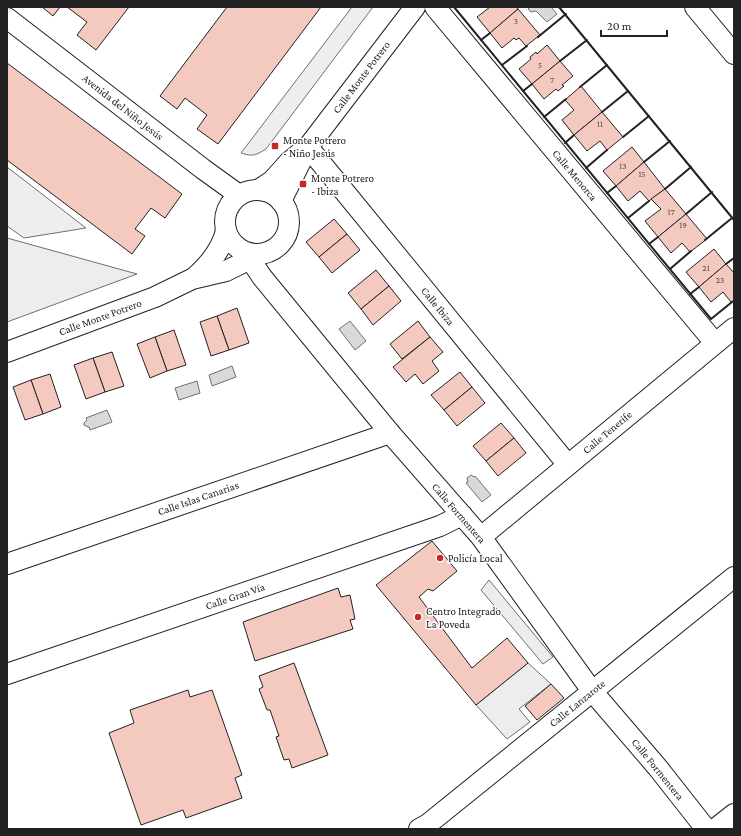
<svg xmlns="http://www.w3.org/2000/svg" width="741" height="836" viewBox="0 0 741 836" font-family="'Crimson Pro',serif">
  <rect width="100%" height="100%" fill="#fff"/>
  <g fill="#eee" stroke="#6f6f6f">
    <path d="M352,7H373L266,149C256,155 253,157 241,153Z"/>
    <polygon points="7,167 86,228 24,238 7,226"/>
  </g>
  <g fill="#ededed" stroke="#6f6f6f">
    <polygon points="7,238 137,274 7,322"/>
    <polygon points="489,580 553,657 543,664 481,590"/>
    <polygon points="528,663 551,684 519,709 530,722 507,739 476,705"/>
  </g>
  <g fill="#d9d9d9" stroke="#6f6f6f">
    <polygon points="528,7 551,7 557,14 547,22 536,11 531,12 529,10"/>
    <polygon points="350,321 366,341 355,350 339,329"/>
    <polygon points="232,366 236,377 212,386 209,375"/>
    <polygon points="197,381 200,393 179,400 175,388"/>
    <polygon points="107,410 112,422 90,430 89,427 88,427 84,425 84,423 87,420 86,418"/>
    <polygon points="471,475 474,477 475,476 491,495 482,502 466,483 468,482 467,478"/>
  </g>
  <g fill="#f3c9c0" stroke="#222">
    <polygon points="42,7 60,7 53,16"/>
    <polygon points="67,7 129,7 96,50 77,35 87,22"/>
    <polygon points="227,7 321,7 218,144 197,129 207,115 185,98 177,109 160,96"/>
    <polygon points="490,7 517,7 518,9 490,33 477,17"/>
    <polygon points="518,9 540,35 526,46 519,38 516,40 514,38 502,48 490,33"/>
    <polygon points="547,45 560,61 532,84 519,69 531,59 530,57 536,52 537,54"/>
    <polygon points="560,61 573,76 562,85 564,86 558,91 556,89 544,99 532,84"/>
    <polygon points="7,63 182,194 165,218 151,208 135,229 145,236 132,254 7,160"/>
    <polygon points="581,86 602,112 574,135 562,120 574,110 565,100"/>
    <polygon points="602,112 623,137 607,150 600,141 587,151 574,135"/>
    <polygon points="632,147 644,162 616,186 603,171"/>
    <polygon points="644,162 665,189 649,201 640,191 628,201 616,186"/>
    <polygon points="665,189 686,214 658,237 645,221 661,209 651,199"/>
    <polygon points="686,214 707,239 690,252 682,243 671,253 658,237"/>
    <polygon points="334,219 347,234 319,257 306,242"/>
    <polygon points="347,234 360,250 332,273 319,257"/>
    <polygon points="714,249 726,264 699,287 686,272"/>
    <polygon points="726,264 734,273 734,300 731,302 723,292 711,302 699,287"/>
    <polygon points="376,270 389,286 361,309 348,293"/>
    <polygon points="389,286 401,301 373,325 361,309"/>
    <polygon points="237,308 249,343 229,350 217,316"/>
    <polygon points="217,316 229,350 211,356 200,322"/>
    <polygon points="418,321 430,337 402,359 390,344"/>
    <polygon points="174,330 186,365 167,371 155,337"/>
    <polygon points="155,337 167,371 150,378 137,344"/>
    <polygon points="430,337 443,352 432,361 439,371 423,384 415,374 406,382 393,367"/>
    <polygon points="112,352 124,386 105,392 93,358"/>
    <polygon points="93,358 105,392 86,399 74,365"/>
    <polygon points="460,372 472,387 444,410 431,395"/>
    <polygon points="50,374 61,407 43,414 31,380"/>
    <polygon points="31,380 43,414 25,420 13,387"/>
    <polygon points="472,387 485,403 457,426 444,410"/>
    <polygon points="501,423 514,438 486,461 473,446"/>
    <polygon points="514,438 526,453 498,476 486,461"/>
    <polygon points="432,541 457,571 433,591 428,589 419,597 472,668 507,638 528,663 476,705 376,585"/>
    <polygon points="338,588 341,597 350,595 355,619 350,620 353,629 255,661 243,622"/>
    <polygon points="294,663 328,755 292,768 289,759 284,760 276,737 279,736 270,710 267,710 259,689 263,687 259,676"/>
    <polygon points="551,684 564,698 537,720 525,706"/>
    <polygon points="188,690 190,697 212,690 242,775 235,778 242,798 186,818 183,810 141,825 109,733 134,723 130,710"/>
  </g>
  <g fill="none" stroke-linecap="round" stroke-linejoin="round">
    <defs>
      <g id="street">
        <polyline points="435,7 715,343"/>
        <polyline points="695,7 734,54"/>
        <polyline points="7,18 203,169 239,195"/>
        <polyline points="308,147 568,465"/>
        <circle cx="257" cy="222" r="32"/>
        <polyline points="258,190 272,181 289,162 300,153"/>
        <polyline points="281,201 308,147 415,7"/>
        <polyline points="250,259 262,277 390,433 481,537 592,691 658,768 706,829"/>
        <path d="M194,278C209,265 221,251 226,231"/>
        <polyline points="7,352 155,297 192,279 226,271 260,254"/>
        <polyline points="481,537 734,328"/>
        <polyline points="7,564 390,433"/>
        <polyline points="7,674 440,526 462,515"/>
        <path d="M419,829L428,824C531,742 632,659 734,577"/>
        <polyline points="715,829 734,814"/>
      </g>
    </defs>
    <use href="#street" stroke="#222" stroke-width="22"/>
    <use href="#street" stroke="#fff" stroke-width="20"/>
    <g stroke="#222" stroke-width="2">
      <polyline points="454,7 711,319 732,302"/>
      <polyline points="559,7 734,220"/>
      <polyline points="538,37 566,14"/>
      <polyline points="481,40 490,33"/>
      <polyline points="560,61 587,40"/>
      <polyline points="502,65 527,46"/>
      <polyline points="580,87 607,65"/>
      <polyline points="523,91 532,84"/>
      <polyline points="602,112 628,91"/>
      <polyline points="544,117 566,99"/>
      <polyline points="623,137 649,116"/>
      <polyline points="565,143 574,135"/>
      <polyline points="644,162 670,141"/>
      <polyline points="586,168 607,150"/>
      <polyline points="665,189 691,167"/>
      <polyline points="607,193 616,186"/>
      <polyline points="686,214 712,192"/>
      <polyline points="628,218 649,201"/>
      <polyline points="705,240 732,218"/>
      <polyline points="649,244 658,237"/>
      <polyline points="726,264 734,258"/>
      <polyline points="670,269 691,251"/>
      <polyline points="690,294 699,287"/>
    </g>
  </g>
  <g fill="#c62828" stroke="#fff" stroke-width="1.5">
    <rect x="271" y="142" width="8" height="8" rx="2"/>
    <rect x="299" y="180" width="8" height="8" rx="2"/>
    <circle cx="440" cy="558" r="4"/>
    <circle cx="418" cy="617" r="4"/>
  </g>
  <g text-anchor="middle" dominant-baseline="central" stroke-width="3" stroke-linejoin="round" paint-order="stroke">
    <g font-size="9" fill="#564c4a">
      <text x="516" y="21">3</text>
      <text x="540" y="65">5</text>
      <text x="552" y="80">7</text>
      <text x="600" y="124">11</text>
      <text x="623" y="166">13</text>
      <text x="642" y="174">15</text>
      <text x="671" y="212">17</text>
      <text x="683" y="225">19</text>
      <text x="706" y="268">21</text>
      <text x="720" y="280">23</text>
    </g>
    <g font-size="11" fill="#222" stroke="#fff">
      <text transform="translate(361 77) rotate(-53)">Calle Monte Potrero</text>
      <text transform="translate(123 107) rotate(38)">Avenida del Niño Jesús</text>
      <text transform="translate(575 175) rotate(50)">Calle Menorca</text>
      <text transform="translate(438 306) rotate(51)">Calle Ibiza</text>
      <text transform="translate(100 317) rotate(-20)">Calle Monte Potrero</text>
      <text transform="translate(607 432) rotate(-40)">Calle Tenerife</text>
      <text transform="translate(198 498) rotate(-19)">Calle Islas Canarias</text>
      <text transform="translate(459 513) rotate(49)">Calle Formentera</text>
      <text transform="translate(235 596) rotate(-19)">Calle Gran Vía</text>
      <text transform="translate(577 703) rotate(-39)">Calle Lanzarote</text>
      <text transform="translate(658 769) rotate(51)">Calle Formentera</text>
    </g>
    <g font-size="11" fill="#222" stroke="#fff" text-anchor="start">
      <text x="283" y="140">Monte Potrero<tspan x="283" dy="13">- Niño Jesús</tspan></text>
      <text x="311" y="178">Monte Potrero<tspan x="311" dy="13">- Ibiza</tspan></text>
      <text x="448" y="558">Policía Local</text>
      <text x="426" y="611">Centro Integrado<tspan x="426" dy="13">La Poveda</tspan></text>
    </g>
  </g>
  <rect width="741" height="836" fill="none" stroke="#222222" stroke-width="16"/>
  <path d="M601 30v6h66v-6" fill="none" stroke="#222222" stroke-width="2"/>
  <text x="607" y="30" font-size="12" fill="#222222" stroke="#ffffff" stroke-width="3" paint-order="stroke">20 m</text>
</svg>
